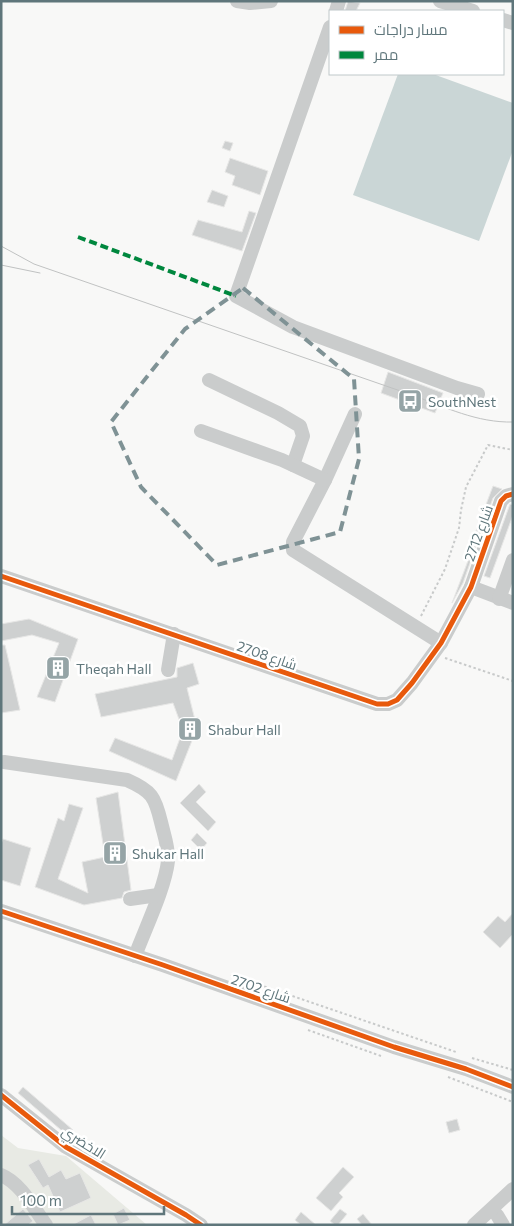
<svg xmlns="http://www.w3.org/2000/svg" width="514" height="1226" viewBox="0 0 514 1226" font-family="Commissioner,Cairo,sans-serif">
  <rect width="100%" height="100%" fill="#f8f8f7"/>
  <polygon fill="#e8eae4" points="1,1135 18,1148 66,1156 147,1225 1,1225"/>
  <polygon fill="#cad6d6" points="398,74 433,74 513,103 513,150 479,241 353,195"/>
  <g fill="#ced0d0" stroke="#e7e7e6">
    <polygon points="348,1 360,3 356,11 345,11"/>
    <polygon points="225,141 233,143 230,151 222,148"/>
    <polygon points="230,158 268,171 260,195 232,185 235,176 225,172"/>
    <polygon points="212,190 228,196 224,207 207,202"/>
    <polygon points="249,211 256,213 242,251 192,235 198,220 242,232"/>
    <polygon points="388,372 443,393 435,413 381,393"/>
    <polygon points="493,486 502,489 493,498 463,583 452,603 479,532 476,531"/>
    <polygon points="510,504 513,505 513,515 490,578 484,576"/>
    <polygon points="29,619 78,639 55,702 37,697 59,643 32,635 1,641 1,624"/>
    <polygon points="1,645 5,645 20,710 1,713"/>
    <polygon points="193,663 199,684 187,688 197,728 176,781 109,751 115,738 172,760 183,730 173,703 101,717 95,694 177,677 177,668"/>
    <polygon points="199,784 206,792 196,802 216,822 208,831 180,803"/>
    <polygon points="118,792 131,890 124,892 122,898 84,905 35,887 58,818 64,821 69,804 83,808 58,879 88,893 82,862 105,857 96,798"/>
    <polygon points="197,833 207,843 201,850 191,840"/>
    <polygon points="3,839 31,848 20,886 1,880 1,844"/>
    <polygon points="513,913 513,934 500,948 483,932 498,916 505,922"/>
    <polygon points="23,1087 73,1130 68,1136 18,1093"/>
    <polygon points="457,1119 460,1130 449,1133 446,1122"/>
    <polygon points="39,1159 49,1177 61,1170 66,1179 80,1173 91,1198 60,1212 48,1185 43,1188 28,1165"/>
    <polygon points="343,1167 354,1177 339,1193 343,1197 331,1211 316,1198"/>
    <polygon points="124,1208 130,1220 118,1225 113,1214"/>
    <polygon points="23,1209 33,1221 28,1225 4,1225"/>
    <polygon points="340,1209 347,1214 338,1225 335,1225 330,1221"/>
    <polygon points="301,1212 316,1225 301,1225 295,1220"/>
    <polygon points="363,1214 372,1225 362,1225 357,1219"/>
    <polygon points="91,1215 96,1225 72,1225 87,1217"/>
  </g>
  <g fill="none" stroke-linecap="round" stroke-linejoin="round">
    <g stroke="#c8caca" stroke-width="2" stroke-dasharray="2.5 2.5" stroke-linecap="butt">
      <polyline points="421,616 445,569 459,528 461,510 466,487 488,445 513,450"/>
      <polyline points="445,658 513,681"/>
      <polyline points="231,975 456,1052"/>
      <polyline points="308,1030 381,1056"/>
      <polyline points="472,1058 513,1070"/>
      <polyline points="448,1077 513,1102"/>
    </g>
    <g stroke="#cacccc" stroke-width="14">
      <polyline points="237,1 250,3 271,1"/>
      <polyline points="440,1 473,11"/>
      <polyline points="336,11 339,1"/>
      <polyline points="503,20 513,23"/>
      <polyline points="330,27 236,296 293,327 457,388 478,394"/>
      <polyline points="209,380 278,413 300,426 303,436 293,465"/>
      <polyline points="355,414 325,480 293,542 293,550 441,643"/>
      <polyline points="201,431 282,460 325,480"/>
      <polyline points="1,576 377,704 388,704 397,700 412,683 441,643 471,587 501,501 506,496 513,494"/>
      <polyline points="471,587 513,603"/>
      <polyline points="499,599 513,560"/>
      <polyline points="168,670 174,634"/>
      <path d="M4,762L127,780C152,791 155,797 161,822C164,835 169,848 168,861C165,888 145,929 135,956"/>
      <polyline points="130,899 158,895"/>
      <polyline points="1,911 163,965 394,1047 466,1069 513,1087"/>
      <polyline points="1,1095 66,1147 186,1215 201,1225"/>
      <path d="M1,1175C21,1183 34,1209 46,1225"/>
      <polyline points="497,1215 503,1225"/>
      <polyline points="474,1225 513,1189"/>
    </g>
    <g stroke="#c0c2c2" stroke-width="1">
      <path d="M1,246L34,264L412,395C445,407 477,423 513,422"/>
      <polyline points="1,265 40,273"/>
    </g>
    <polyline stroke="#00873e" stroke-width="4" stroke-dasharray="8 4" stroke-linecap="butt" points="78,237 236,296"/>
    <defs>
      <g id="cycleway">
        <polyline points="1,576 377,704 388,704 397,700 412,683 441,643 471,587 501,501 506,496 513,494"/>
        <polyline points="1,911 163,965 394,1047 466,1069 513,1087"/>
        <polyline points="1,1095 66,1147 186,1215 201,1225"/>
      </g>
    </defs>
    <use href="#cycleway" stroke="#fff" stroke-width="8"/>
    <use href="#cycleway" stroke="#e8590c" stroke-width="5"/>
  </g>
  <path fill="none" stroke="#7f9295" stroke-width="4" stroke-dasharray="10 6" stroke-linejoin="round" d="M243,288L354,379L359,459L340,532L217,565L141,487L111,422L185,329Z"/>
  <defs>
    <symbol id="bus-square" viewBox="-11 -11 22 22"><rect x="-9" y="-9" width="18" height="18" rx="4" fill="#95a4a6" stroke="#fff"/><path d="M-5-6H5V4H4V6H2V4H-2V6H-4V4H-5ZM-3.5-4V0h7V-4ZM-3.5 1.2v1.5H-2V1.2ZM2 1.2v1.5H3.5V1.2Z" fill="#fff"/></symbol>
    <symbol id="building-square" viewBox="-11 -11 22 22"><rect x="-9" y="-9" width="18" height="18" rx="4" fill="#95a4a6" stroke="#fff"/><path d="M-4-6H4V6H1V3H-1V6H-4ZM-2.5-4.3h1.7v1.8h-1.7ZM.8-4.3h1.7v1.8H.8ZM-2.5-1h1.7V.8h-1.7ZM.8-1h1.7V.8H.8Z" fill="#fff"/></symbol>
  </defs>
  <g fill-rule="evenodd">
    <use href="#bus-square" x="396" y="387" width="28" height="28"/>
    <use href="#building-square" x="44" y="654" width="28" height="28"/>
    <use href="#building-square" x="176" y="715" width="28" height="28"/>
    <use href="#building-square" x="101" y="839" width="28" height="28"/>
  </g>
  <g text-anchor="middle" dominant-baseline="central" stroke-width="5" stroke-linejoin="round" paint-order="stroke">
    <g font-size="14" fill="#5f767b" stroke="#fff" text-anchor="start">
      <text x="428" y="401">SouthNest</text>
      <text x="76" y="668">Theqah Hall</text>
      <text x="208" y="729">Shabur Hall</text>
      <text x="132" y="853">Shukar Hall</text>
    </g>
    <g font-size="14" fill="#5f767b" stroke="#fff">
      <text transform="translate(478 533) rotate(-70)">شارع 2712</text>
      <text transform="translate(267 655) rotate(19)">شارع 2708</text>
      <text transform="translate(261 988) rotate(19)">شارع 2702</text>
      <text transform="translate(84 1142) rotate(32)">الاخضري</text>
    </g>
  </g>
  <rect width="514" height="1226" fill="none" stroke="#5f767b" stroke-width="5"/>
  <rect x="329" y="10" width="175" height="65" fill="#ffffff" stroke="#bfc8ca"/>
  <rect x="339" y="26" width="25" height="8" fill="#e8590c" stroke="#bfc8ca"/>
  <text x="374" y="35" font-size="15" fill="#5f767b">مسار دراجات</text>
  <rect x="339" y="51" width="25" height="8" fill="#00873e" stroke="#bfc8ca"/>
  <text x="374" y="60" font-size="15" fill="#5f767b">ممر</text>
  <path d="M12 1206v8h152v-8" fill="none" stroke="#5f767b" stroke-width="2.5"/>
  <text x="20" y="1206" font-size="15" fill="#5f767b" stroke="#ffffff" stroke-width="4" paint-order="stroke">100 m</text>
</svg>
